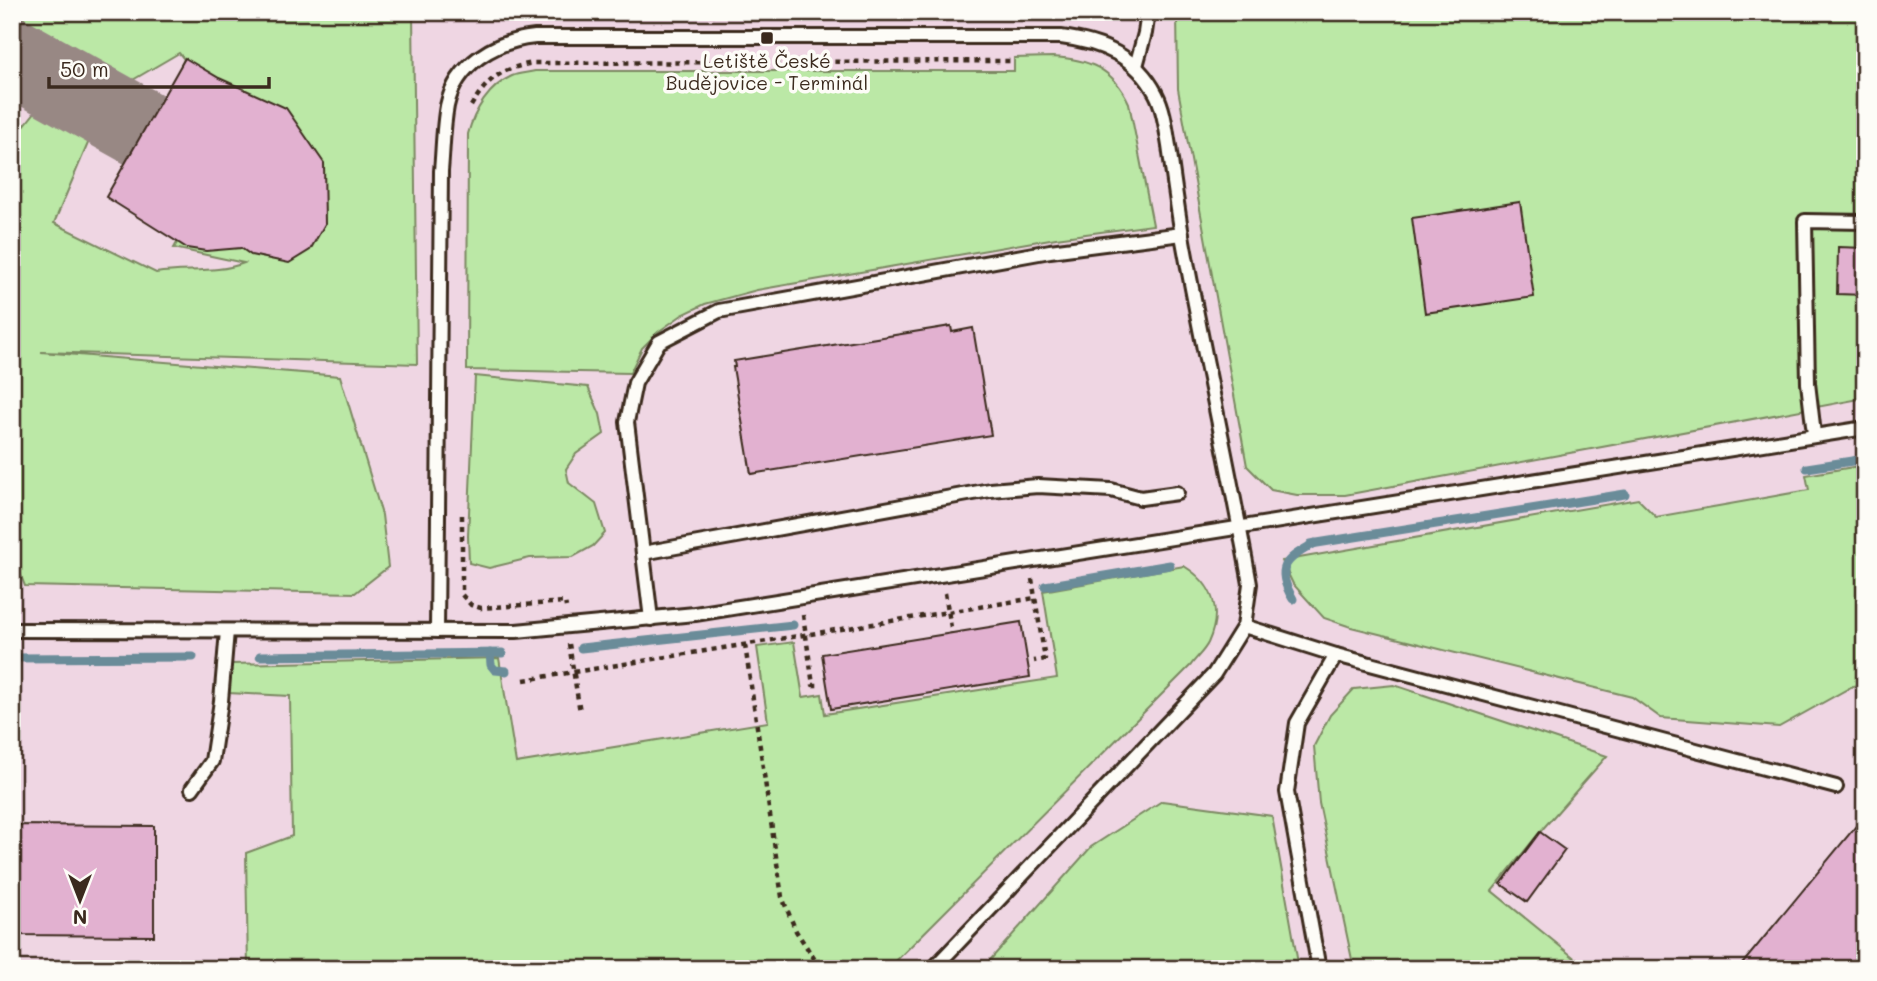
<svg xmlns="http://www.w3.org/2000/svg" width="1877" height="981" viewBox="0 0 1877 981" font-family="Mali,sans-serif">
  <rect width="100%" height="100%" fill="#f5e6eb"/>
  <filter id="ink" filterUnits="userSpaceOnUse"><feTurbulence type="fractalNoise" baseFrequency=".0143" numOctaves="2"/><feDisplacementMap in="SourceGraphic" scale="14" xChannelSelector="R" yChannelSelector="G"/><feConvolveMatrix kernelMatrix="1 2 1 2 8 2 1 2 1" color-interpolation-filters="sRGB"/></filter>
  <g filter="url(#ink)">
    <rect fill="#efd6e3" x="12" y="12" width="1853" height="957"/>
    <g fill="#bbe8a6" stroke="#7b8962" stroke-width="2">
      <path d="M19,12H413L417,364L41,352L340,376L382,515L388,567L355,593L25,586L15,561L18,351L16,136L36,111C68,107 77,111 89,141L54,223L156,273C185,268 216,274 244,263L174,248L187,225L125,200L184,59L179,53L131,81L102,77L65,62L37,37Z"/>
      <polygon points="1177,12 1865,12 1865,398 1345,495 1297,495 1271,490 1247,466 1178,89"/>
      <path d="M1052,57C1088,59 1113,68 1129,103L1153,225L1056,238L757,290L705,304L682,315L658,332L642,348L630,373L467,370L468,134C474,111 489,86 512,76C519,73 528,73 535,71H1014V58Z"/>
      <polygon points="475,376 588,387 600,414 604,434 576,454 566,469 569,483 596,504 605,533 593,546 573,557 530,558 489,568 469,563 468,536"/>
      <polygon points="1865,465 1865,684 1853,686 1779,727 1661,718 1632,697 1351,627 1324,618 1293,584 1282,561 1638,499 1656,517 1809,490 1806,475"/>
      <path d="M1184,566C1213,584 1223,610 1208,643C1204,651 1196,658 1191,665L888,969H248L246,853L292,836L290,696L228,693L231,664L499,658L516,763L768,722L757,647L794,642L803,697L822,694L825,714L1057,678L1043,591Z"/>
      <polygon points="1394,685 1607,756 1540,832 1492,891 1588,969 1354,969 1319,803 1314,746 1330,715 1354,689"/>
      <polygon points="1162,801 1272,816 1299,969 982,969 1091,847"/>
    </g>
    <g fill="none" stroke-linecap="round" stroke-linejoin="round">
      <g stroke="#6a8c99" stroke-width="9">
        <polyline points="1807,468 1865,459"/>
        <polyline points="1311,544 1625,494"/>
        <polyline points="1045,586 1170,565"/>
        <path d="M1293,599C1273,565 1288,559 1315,543"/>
        <polyline points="581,648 793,625"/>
        <polyline points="490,653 491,665 495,670 506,671"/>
        <polyline points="260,656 502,653"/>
        <polyline points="12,658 193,657"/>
      </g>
      <polyline stroke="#988884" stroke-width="79" points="12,56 143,129"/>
    </g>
    <g fill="#e2b1d0" stroke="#3b2a1e" stroke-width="2">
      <polygon points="583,12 742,12 742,15 583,16"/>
      <polygon points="185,58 219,78 286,108 324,163 325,224 310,250 289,263 251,255 241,248 206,251 187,248 106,197"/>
      <polygon points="1520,202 1534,297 1425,313 1412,218"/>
      <polygon points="1838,247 1865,248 1865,295 1837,294"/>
      <polygon points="951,326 952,332 973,328 991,435 751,474 733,367 735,367 734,361"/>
      <polygon points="1021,622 1030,677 831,709 822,654"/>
      <polygon points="1865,815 1865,969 1738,969"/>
      <polygon points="12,825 154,826 154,936 12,935"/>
      <polygon points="1540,832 1565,850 1527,902 1501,884"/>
      <polygon points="209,961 242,962 242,969 209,969"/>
    </g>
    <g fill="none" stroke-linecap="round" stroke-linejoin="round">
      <defs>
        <g id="lane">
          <polyline points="1136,66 1145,33 1148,12"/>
          <polyline points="1814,434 1808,383 1805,221 1865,222"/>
          <polyline points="643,553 990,490 1038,486 1111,490 1141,498 1177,493"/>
          <polyline points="651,619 627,422 635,383 659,342 719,311 1050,251 1182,234"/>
          <polyline points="1244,626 1336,655 1836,787"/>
          <polyline points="12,630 516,631 695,614 1865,428"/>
          <path d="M437,631L441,171C443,150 443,127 447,106C456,64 495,41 535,37H1061C1102,42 1136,56 1156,94C1164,109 1166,129 1169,146C1173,175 1177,205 1182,235C1203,351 1229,467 1250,584L1244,626L1214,674L933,969"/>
          <polyline points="192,789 212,761 221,701 227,631"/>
          <polyline points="1319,969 1287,792 1297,723 1336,655"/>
        </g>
      </defs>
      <use href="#lane" stroke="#3b2a1e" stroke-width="18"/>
      <g stroke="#3b2a1e" stroke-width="4.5" stroke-dasharray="5 5" stroke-linecap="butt">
        <path d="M471,106C488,78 501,69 533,63L1014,61"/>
        <polyline points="462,515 462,595 471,605 481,608 565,602 566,607"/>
        <polyline points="1032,579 1045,659 1034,661"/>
        <polyline points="945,593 952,633"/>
        <polyline points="803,615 813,685 818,685"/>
        <polyline points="569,644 580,712"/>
        <polyline points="745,645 782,897 796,931 821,969"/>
        <polyline points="524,680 1035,598"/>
      </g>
      <use href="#lane" stroke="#fdfcf7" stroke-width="12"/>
    </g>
  </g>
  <rect fill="#3b2a1e" stroke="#fdfcf7" stroke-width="2.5" x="760" y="31" width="14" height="14" rx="3.5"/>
  <g text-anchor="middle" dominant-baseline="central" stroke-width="7" stroke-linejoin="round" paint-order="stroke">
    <g font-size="19" fill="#3b2a1e" stroke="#fdfcf7">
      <text x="767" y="60">Letiště České<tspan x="767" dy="22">Budějovice - Terminál</tspan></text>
    </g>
  </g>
  <rect width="1877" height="981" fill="none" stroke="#fdfcf7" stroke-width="42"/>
  <rect x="21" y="21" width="1835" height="939" fill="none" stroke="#3b2a1e" stroke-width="2.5" filter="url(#ink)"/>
  <g transform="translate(80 900) rotate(180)" stroke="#fdfcf7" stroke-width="5" paint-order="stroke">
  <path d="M0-5L12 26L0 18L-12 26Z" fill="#3b2a1e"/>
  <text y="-10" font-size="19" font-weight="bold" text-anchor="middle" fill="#3b2a1e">N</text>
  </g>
  <path d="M49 77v10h220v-10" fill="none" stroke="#3b2a1e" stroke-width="3.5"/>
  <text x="60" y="77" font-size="21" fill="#3b2a1e" stroke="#fdfcf7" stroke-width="5" paint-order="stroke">50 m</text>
</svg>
